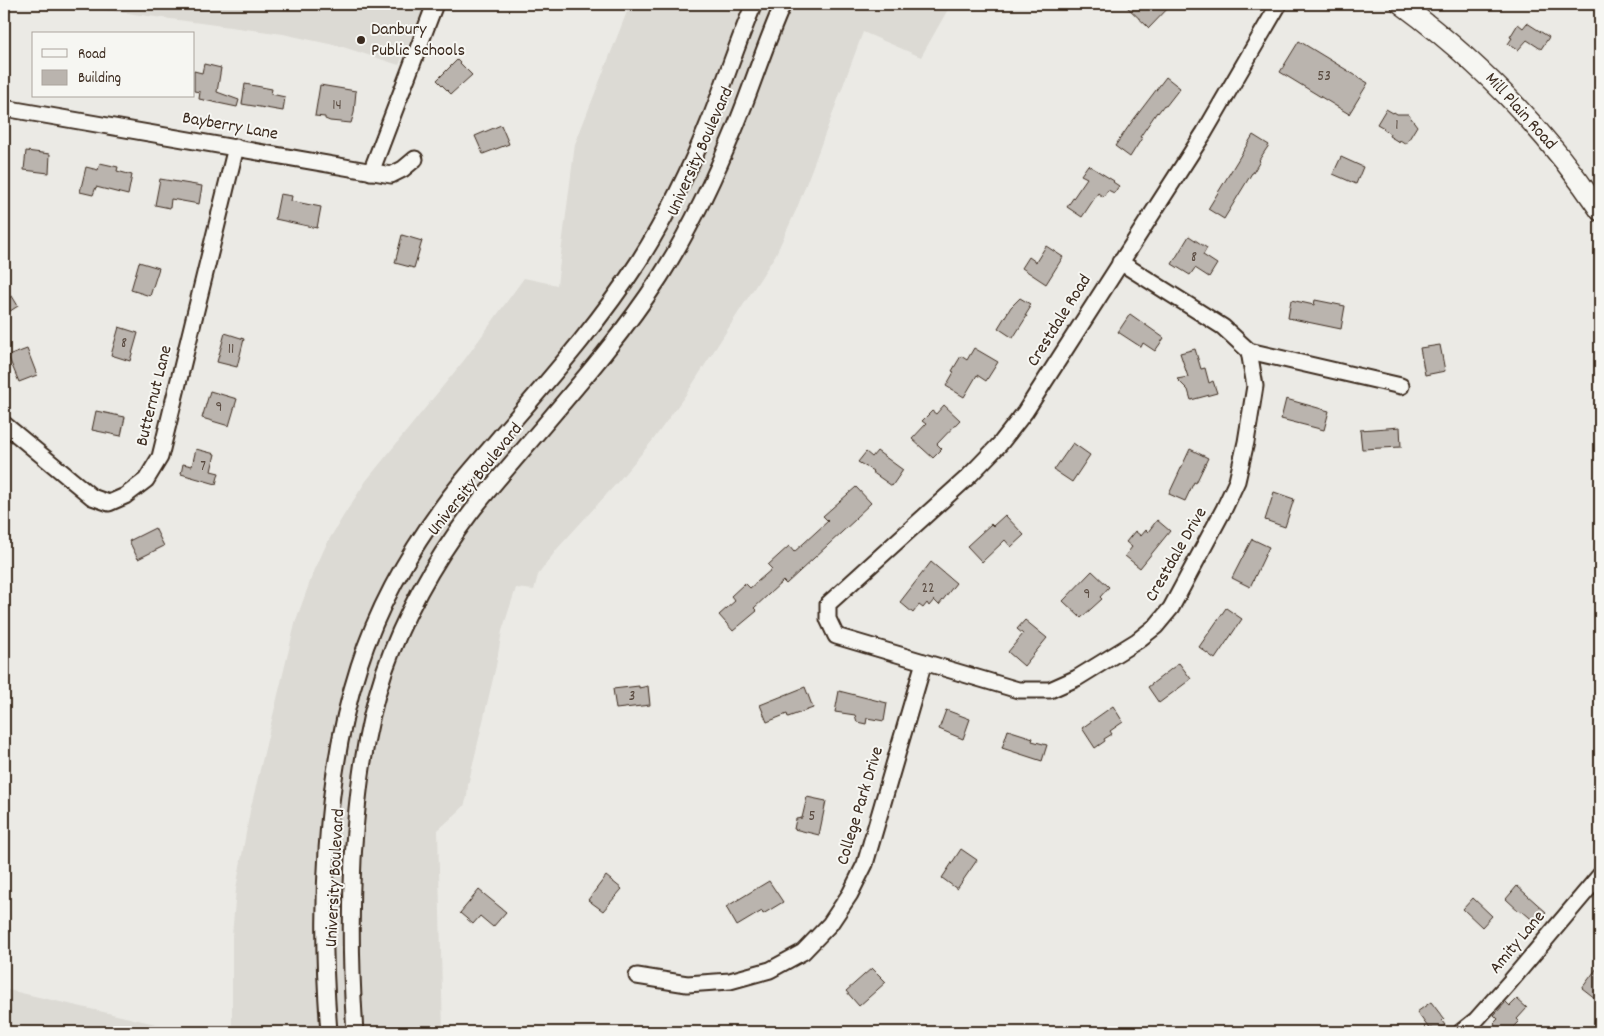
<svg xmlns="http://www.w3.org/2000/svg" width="1604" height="1036" viewBox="0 0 1604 1036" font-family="Dekko,sans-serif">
  <rect width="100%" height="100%" fill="#ebeae5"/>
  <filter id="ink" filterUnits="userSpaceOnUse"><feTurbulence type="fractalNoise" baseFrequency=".02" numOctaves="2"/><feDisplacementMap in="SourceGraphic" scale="10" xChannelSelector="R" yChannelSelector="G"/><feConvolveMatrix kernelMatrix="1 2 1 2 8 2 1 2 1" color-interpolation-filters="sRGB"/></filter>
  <g filter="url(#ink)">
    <g fill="#dcdad4">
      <polygon points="59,4 426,4 399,65 343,47 283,34"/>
      <polygon points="630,4 951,4 921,57 863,32 816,158 797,208 776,254 687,393 653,440 616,484 557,549 538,575 534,590 516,588 502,631 496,666 468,785 467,797 464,806 458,812 438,830 443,1032 232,1032 232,936 236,889 242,855 250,811 296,620 312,576 327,543 344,515 366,481 465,359 524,278 557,285 575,144"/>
      <polygon points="4,989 190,1032 4,1032"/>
    </g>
    <g fill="#bab4ae" stroke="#3b2a1e">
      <polygon points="1124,4 1172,4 1149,28"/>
      <polygon points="1527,23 1549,37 1541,49 1527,40 1518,50 1508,44 1512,38 1510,37 1518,24 1523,28"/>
      <polygon points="1299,41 1368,83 1349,114 1280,72"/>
      <polygon points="457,60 472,75 451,94 437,80"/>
      <polygon points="204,64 221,68 217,92 239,100 237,107 199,99 200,92 194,91 194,71 202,73"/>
      <polygon points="1166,77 1180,88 1166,106 1164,105 1158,113 1157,112 1140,137 1142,138 1130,157 1115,146 1131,123"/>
      <polygon points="245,84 272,89 271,94 285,97 283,111 242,104"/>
      <polygon points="320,85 356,91 354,113 351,123 330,121 325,119 325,117 315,116"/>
      <polygon points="1386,109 1393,113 1394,112 1397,114 1408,114 1417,126 1406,144 1400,140 1399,142 1389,136 1390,134 1383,129 1384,128 1377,124"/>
      <polygon points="501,125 509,144 483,154 475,136"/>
      <polygon points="1253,135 1269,145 1259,160 1260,161 1253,173 1252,173 1224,219 1208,209"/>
      <polygon points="26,151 50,154 49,173 24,170"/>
      <polygon points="1341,157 1363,167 1356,184 1333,174"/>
      <polygon points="100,163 118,167 117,171 132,175 128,195 96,187 93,195 80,192 86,167 98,170"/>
      <polygon points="1088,165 1114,181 1113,182 1119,186 1114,193 1108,190 1103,197 1098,193 1082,217 1067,207 1087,178 1081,175"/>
      <polygon points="160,179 202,186 199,204 171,199 170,208 155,205"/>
      <polygon points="280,194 292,196 291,201 321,207 317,228 275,219"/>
      <polygon points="402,235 422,241 414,268 395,263"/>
      <polygon points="1189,236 1207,248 1203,255 1217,264 1209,277 1195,268 1190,275 1172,264"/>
      <polygon points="1046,246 1063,257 1046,284 1022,268 1029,257 1036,262"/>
      <polygon points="139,262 159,268 150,296 131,290"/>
      <polygon points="12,296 18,306 4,315 4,301"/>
      <polygon points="1020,298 1030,304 1028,307 1030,308 1025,316 1027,316 1013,338 998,328 1011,307"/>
      <polygon points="1291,300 1314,305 1315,300 1345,306 1341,329 1288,318"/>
      <polygon points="1130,314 1164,338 1155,351 1143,343 1141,347 1118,332"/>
      <polygon points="119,327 138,333 130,361 111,355"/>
      <polygon points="225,333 244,339 237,367 217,362"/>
      <polygon points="1440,345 1445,371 1425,375 1420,348"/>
      <polygon points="974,348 998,362 986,381 977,375 964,397 946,386 954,372 952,371 961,356 967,360"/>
      <polygon points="27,349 37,375 19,382 8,356"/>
      <polygon points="1195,349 1201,369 1205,368 1209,383 1213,381 1217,393 1191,400 1188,390 1177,379 1188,377 1180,353"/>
      <polygon points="210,391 237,399 229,426 202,418"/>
      <polygon points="1286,399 1329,411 1324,430 1281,419"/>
      <polygon points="944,405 960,420 937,444 942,449 933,458 912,439 926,424 922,421 932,411 936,414"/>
      <polygon points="96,411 125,417 121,436 92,430"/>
      <polygon points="1400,427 1401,447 1362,449 1360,430"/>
      <polygon points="1073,443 1090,455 1072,482 1054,470"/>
      <polygon points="196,449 215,454 211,471 219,473 216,484 181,474 183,464 192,466"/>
      <polygon points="1190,449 1208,458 1196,483 1194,482 1185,501 1169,494"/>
      <polygon points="877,451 903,470 892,486 872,472 873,471 858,462 866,452 872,457"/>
      <polygon points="856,487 871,503 855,518 856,519 786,584 783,581 754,608 757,611 733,631 719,615 735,601 731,596 745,583 750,588 772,569 768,565 789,546 794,552 804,543 828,521 823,516"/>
      <polygon points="1274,492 1294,499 1285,527 1265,520"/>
      <polygon points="1005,515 1024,535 1011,547 1005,540 982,562 967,546 991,524 993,526"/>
      <polygon points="1157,520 1170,531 1140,568 1125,556 1132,547 1126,542 1135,531 1141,536 1146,530 1148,532"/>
      <polygon points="155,528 164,546 138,559 129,541"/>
      <polygon points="1252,539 1269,547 1250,587 1232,578"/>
      <polygon points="931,562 956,583 939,605 934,600 929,606 927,603 923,608 919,605 913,613 900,602"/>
      <polygon points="1092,571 1109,587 1100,597 1102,599 1081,618 1063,601"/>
      <polygon points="1226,608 1242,619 1215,659 1199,647"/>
      <polygon points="1025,620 1047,638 1024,666 1008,652 1023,634 1017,629"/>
      <polygon points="1179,663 1191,679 1159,703 1148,687"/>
      <polygon points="639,686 639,688 648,686 650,705 616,709 613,689"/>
      <polygon points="805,687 813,708 788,717 787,714 767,722 760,705"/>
      <polygon points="839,691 887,703 884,721 867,718 866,724 857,722 855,715 835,712"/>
      <polygon points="1113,706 1123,722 1110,731 1112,734 1104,739 1105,741 1095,748 1082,728"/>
      <polygon points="946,710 970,719 963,739 939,729"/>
      <polygon points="1008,730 1033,738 1032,741 1047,745 1042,761 1002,748"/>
      <polygon points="807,797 826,801 819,835 794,829 796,819 802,818"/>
      <polygon points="961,849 977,860 957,889 942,878"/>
      <polygon points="606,876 622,889 603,911 588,900"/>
      <polygon points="769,881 783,902 763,914 762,911 737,926 726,907"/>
      <polygon points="1517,886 1546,912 1536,923 1522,911 1520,912 1506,899"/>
      <polygon points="479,890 506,912 493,927 480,916 473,924 460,913"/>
      <polygon points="1473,898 1492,916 1482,927 1463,909"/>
      <polygon points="1600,964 1600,1002 1582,988"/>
      <polygon points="872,968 886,982 859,1006 846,991"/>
      <polygon points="1517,999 1527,1008 1517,1019 1519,1021 1508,1032 1488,1032 1495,1024 1494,1023 1498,1019 1494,1015 1506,1002 1510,1006"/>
      <polygon points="1431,1002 1444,1019 1442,1021 1445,1025 1435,1032 1432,1028 1430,1030 1417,1012"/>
    </g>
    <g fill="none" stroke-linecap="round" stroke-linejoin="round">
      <defs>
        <g id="minor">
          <polyline points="4,108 391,175 403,169 415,159"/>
          <polyline points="371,172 435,4"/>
          <polyline points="1120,262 1223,327 1249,351 1401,386"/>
          <polyline points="1249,351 1255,386 1246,442 1237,481 1224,509 1171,608 1156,626 1137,641 1077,678 1050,690 1018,690 836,636 828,619 828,604 968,477 1000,444 1025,412 1204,133 1279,4"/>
          <polyline points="4,424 92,497 109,503 125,496 146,480 160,457 236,147"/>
          <polyline points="637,976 687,984 730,981 770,970 803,952 830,924 850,894 865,864 924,662"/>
          <path d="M329,1032C320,917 323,777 359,666C378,606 410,550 448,499C465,476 485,455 503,433C551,377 599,323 639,261C668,215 691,167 711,117C726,79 738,41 754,4"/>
          <path d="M355,1032C351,975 350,917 353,859C357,796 364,732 384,672C404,615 433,563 469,515C487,491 508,468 528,444C574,390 621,337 660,277C690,230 714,179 735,128C752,87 765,44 783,4"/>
          <polyline points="1461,1032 1476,1020 1509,983 1600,875"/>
        </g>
        <path id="major" d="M1401,4C1480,62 1545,129 1600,211"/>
      </defs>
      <use href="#minor" stroke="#3b2a1e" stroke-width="19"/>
      <use href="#major" stroke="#3b2a1e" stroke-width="22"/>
      <use href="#minor" stroke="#f6f6f2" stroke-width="15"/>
      <use href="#major" stroke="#f6f6f2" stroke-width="19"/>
    </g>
  </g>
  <circle fill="#3b2a1e" stroke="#f6f6f2" stroke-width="2" cx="361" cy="40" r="5"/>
  <g text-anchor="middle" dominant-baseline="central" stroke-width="4" stroke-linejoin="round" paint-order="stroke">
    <g font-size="15" fill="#5b4c42">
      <text x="1324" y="77">53</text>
      <text x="337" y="106">14</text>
      <text x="1397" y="126">1</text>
      <text x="1194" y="258">8</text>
      <text x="124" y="344">8</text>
      <text x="231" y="350">11</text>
      <text x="219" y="408">9</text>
      <text x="203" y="467">7</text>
      <text x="928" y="589">22</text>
      <text x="1087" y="595">9</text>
      <text x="632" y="697">3</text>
      <text x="812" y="817">5</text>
    </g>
    <g font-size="18" fill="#3b2a1e" stroke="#f6f6f2" text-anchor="start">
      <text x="371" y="30">Danbury<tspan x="371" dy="21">Public Schools</tspan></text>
    </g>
    <g font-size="18" fill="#3b2a1e" stroke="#f6f6f2">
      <text transform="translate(1520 112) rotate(48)">Mill Plain Road</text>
      <text transform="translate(230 127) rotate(10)">Bayberry Lane</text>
      <text transform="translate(701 152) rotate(-66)">University Boulevard</text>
      <text transform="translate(1060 321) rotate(-58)">Crestdale Road</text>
      <text transform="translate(155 396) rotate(-76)">Butternut Lane</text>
      <text transform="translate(476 480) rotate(-51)">University Boulevard</text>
      <text transform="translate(1177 555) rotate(-60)">Crestdale Drive</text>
      <text transform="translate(861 806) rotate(-73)">College Park Drive</text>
      <text transform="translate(336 878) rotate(-87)">University Boulevard</text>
      <text transform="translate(1518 943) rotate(-50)">Amity Lane</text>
    </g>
  </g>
  <rect width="1604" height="1036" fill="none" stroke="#f6f6f2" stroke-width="20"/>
  <rect x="10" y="10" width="1584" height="1016" fill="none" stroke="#3b2a1e" stroke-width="2" filter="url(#ink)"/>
  <rect x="32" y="32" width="162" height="65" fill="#f6f6f2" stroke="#aba49d"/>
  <rect x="42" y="49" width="25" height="8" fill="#f6f6f2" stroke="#aba49d"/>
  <text x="78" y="58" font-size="15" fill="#3b2a1e">Road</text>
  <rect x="42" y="70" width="25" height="15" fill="#bab4ae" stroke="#aba49d"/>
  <text x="78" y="82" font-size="15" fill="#3b2a1e">Building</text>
</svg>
